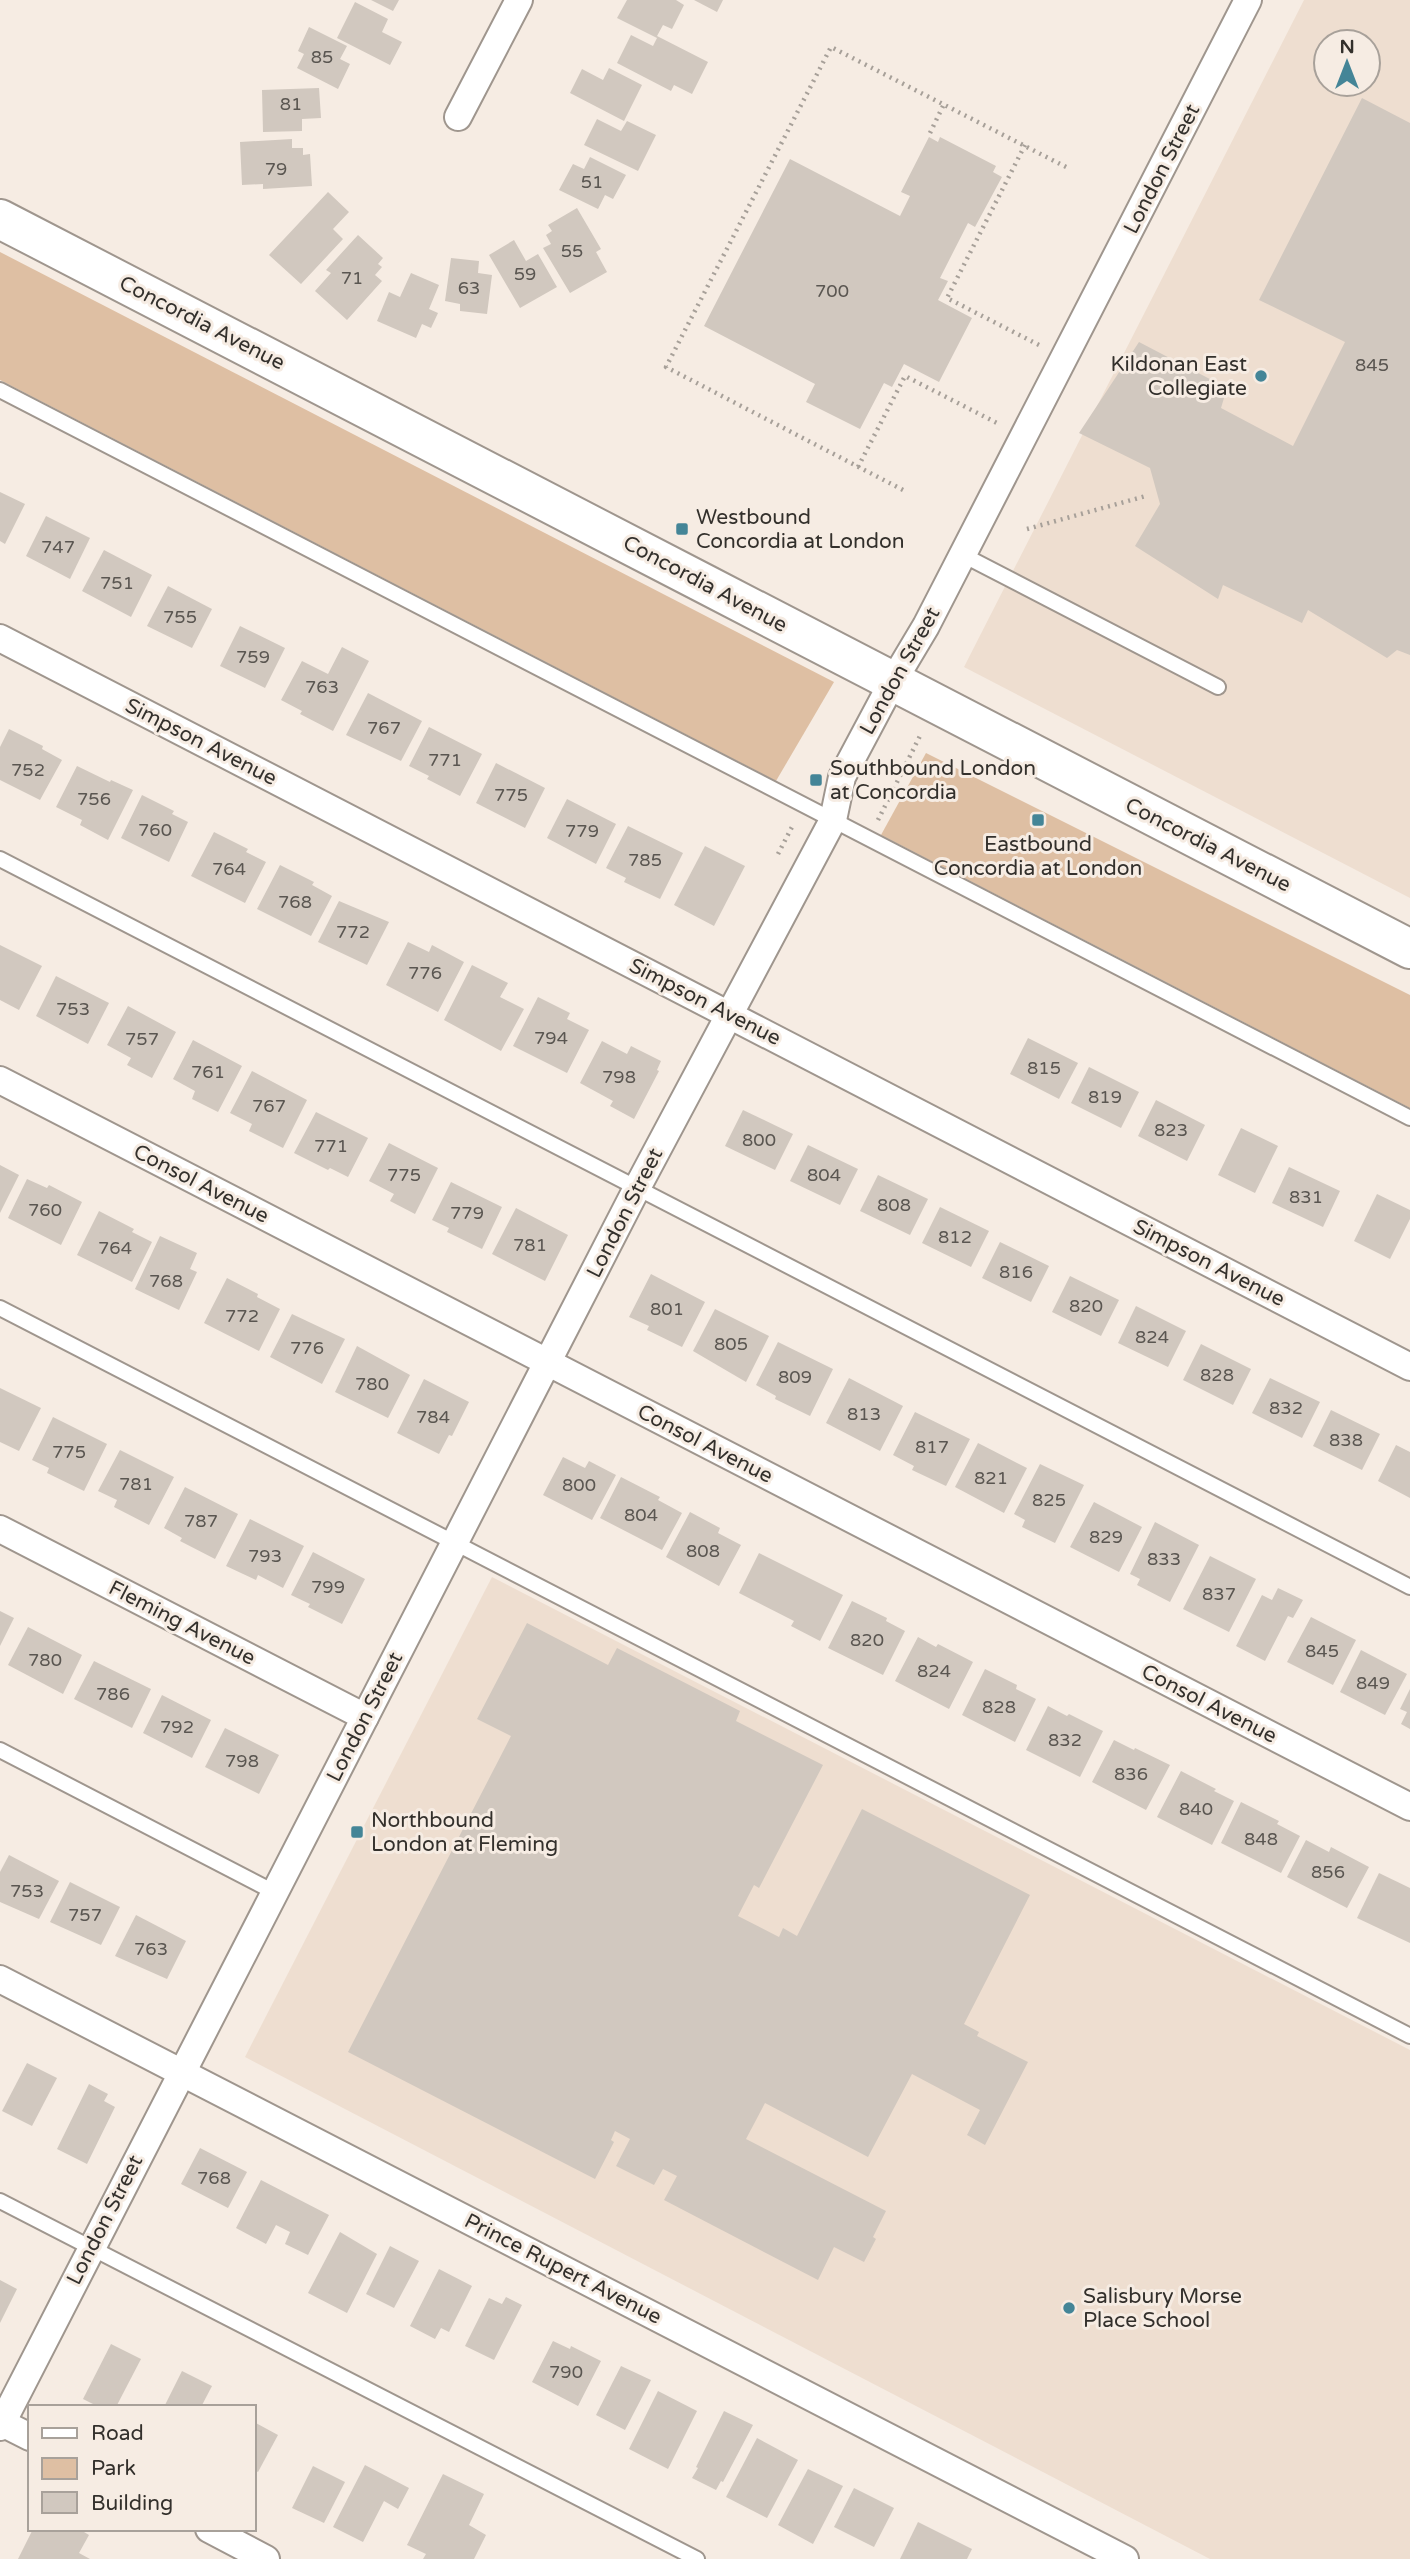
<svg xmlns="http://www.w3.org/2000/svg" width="1410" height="2559" viewBox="0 0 1410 2559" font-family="'Varela Round',sans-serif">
  <rect width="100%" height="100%" fill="#f6ece3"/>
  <g fill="#eeded0" fill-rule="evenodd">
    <path d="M1304,0H1410V898L964,667ZM1326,42H1368V84H1326Z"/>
    <polygon points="492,1577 1410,2050 1410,2559 1210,2559 245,2057"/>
  </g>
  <g fill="#debfa3">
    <polygon points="0,252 834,682 776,781 0,380"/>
    <polygon points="926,753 1410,995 1410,1108 881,835"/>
  </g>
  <g fill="#d1c8bf">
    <polygon points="371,0 399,0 393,11"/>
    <polygon points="627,0 676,0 684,5 672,29 663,25 657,36 708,62 692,94 674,85 671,91 617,63 631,35 653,46 657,38 617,18"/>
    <polygon points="694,0 723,0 717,12"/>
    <polygon points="355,2 388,19 382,32 402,42 390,65 337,38"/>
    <polygon points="309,27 347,46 340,59 350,64 338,89 297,68 304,54 298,51"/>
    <polygon points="609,68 642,85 624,121 570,93 582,69 603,80"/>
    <polygon points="319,88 321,118 302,119 302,131 263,132 262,90"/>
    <polygon points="1362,98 1410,123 1410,655 1397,650 1387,658 1308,610 1302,623 1223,585 1218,599 1135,546 1160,504 1150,468 1079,433 1139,342 1227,388 1221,408 1293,446 1345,342 1259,300"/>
    <polygon points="597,119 621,131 627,121 656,135 638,171 584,145"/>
    <polygon points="929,137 938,142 940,137 996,166 993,172 1002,177 975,227 968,223 940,278 948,281 938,300 972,318 939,382 904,364 892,387 884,383 860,429 806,402 815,384 704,326 790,159 900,216 910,196 901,192"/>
    <polygon points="292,139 292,148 303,148 303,155 310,154 312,186 263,189 263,184 242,185 240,142"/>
    <polygon points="590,157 626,175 613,199 605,195 598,209 559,190 573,164 584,169"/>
    <polygon points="328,192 349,212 333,229 343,239 301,284 269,255"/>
    <polygon points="577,208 601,249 596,252 607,272 570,293 543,248 551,244 546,235 552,231 548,225"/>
    <polygon points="358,235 383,258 378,264 382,267 375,275 382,281 347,320 315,291 331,273 326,270"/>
    <polygon points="514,240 526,261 538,254 557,287 520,308 489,255"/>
    <polygon points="451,258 479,261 478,273 492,275 487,314 460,311 460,304 445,301"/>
    <polygon points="411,273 439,285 429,309 438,313 431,328 422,324 416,338 377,321 389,292 400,297"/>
    <polygon points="0,492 25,504 5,544 0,541"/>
    <polygon points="46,516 90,538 70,579 26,556"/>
    <polygon points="104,550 152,575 131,617 82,591"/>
    <polygon points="168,586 212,609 192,648 147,626"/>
    <polygon points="240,626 285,648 265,688 220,666"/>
    <polygon points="342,647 369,661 333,731 300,714 302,711 281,700 302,661 328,674"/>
    <polygon points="368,693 422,721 401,761 346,735"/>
    <polygon points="429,727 482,754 460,796 427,779 429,776 409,766"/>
    <polygon points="9,729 43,746 42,749 62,760 40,800 0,780 0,747"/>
    <polygon points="496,763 545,788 525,828 476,803"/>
    <polygon points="77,766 110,782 111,780 133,790 108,840 80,825 82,820 56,807"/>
    <polygon points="142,795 174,811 172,814 188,822 169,862 121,838"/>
    <polygon points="567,799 616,824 596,864 547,838"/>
    <polygon points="628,826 683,853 660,899 624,882 626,878 606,868"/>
    <polygon points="214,832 248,849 246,852 266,862 245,903 191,876"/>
    <polygon points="705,846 745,866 714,926 674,905"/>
    <polygon points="280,865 314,882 312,885 332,896 311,936 257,909"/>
    <polygon points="339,901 389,922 367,965 318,942"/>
    <polygon points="408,942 429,952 432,945 464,962 438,1012 386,985"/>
    <polygon points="0,945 42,966 19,1010 0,1000"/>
    <polygon points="472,965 508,983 500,997 524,1009 501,1051 444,1020"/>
    <polygon points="56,976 109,1003 88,1044 36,1016"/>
    <polygon points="538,997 570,1013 567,1019 589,1030 567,1073 513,1046"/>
    <polygon points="128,1006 176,1032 152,1078 127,1065 131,1058 107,1045"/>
    <polygon points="1028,1038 1078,1063 1059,1099 1010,1074"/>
    <polygon points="193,1040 242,1066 218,1112 192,1099 195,1091 173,1079"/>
    <polygon points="602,1041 627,1054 631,1046 661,1061 657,1070 659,1071 634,1119 610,1106 613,1101 580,1083"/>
    <polygon points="1089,1067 1139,1092 1121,1128 1071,1103"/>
    <polygon points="252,1071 307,1100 283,1148 249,1131 252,1124 230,1113"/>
    <polygon points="1156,1100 1205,1125 1187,1161 1138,1136"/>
    <polygon points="743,1110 793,1134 775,1170 725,1146"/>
    <polygon points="316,1112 368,1138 348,1177 330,1168 328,1170 294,1153"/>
    <polygon points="1241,1128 1278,1146 1255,1193 1218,1175"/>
    <polygon points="389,1143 438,1168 415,1214 390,1201 394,1194 369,1181"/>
    <polygon points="808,1145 858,1169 840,1205 790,1181"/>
    <polygon points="0,1165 19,1175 0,1213"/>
    <polygon points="1289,1167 1340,1191 1323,1227 1272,1203"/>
    <polygon points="878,1175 928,1199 910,1235 860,1211"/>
    <polygon points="27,1179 47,1188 49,1185 82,1202 61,1245 8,1218"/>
    <polygon points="451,1182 502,1207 482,1249 447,1232 449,1228 432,1220"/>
    <polygon points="1377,1194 1410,1210 1410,1219 1390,1259 1354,1241"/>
    <polygon points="940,1207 989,1231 971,1267 922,1243"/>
    <polygon points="516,1208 568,1235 545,1281 492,1254"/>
    <polygon points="99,1211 134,1229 132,1232 152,1242 132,1282 77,1255"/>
    <polygon points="160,1236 197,1253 190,1269 197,1272 179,1310 135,1289"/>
    <polygon points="1000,1242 1049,1266 1031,1302 982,1278"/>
    <polygon points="651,1274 705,1302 682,1347 647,1330 649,1326 629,1317"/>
    <polygon points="1070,1276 1119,1300 1101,1336 1052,1312"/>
    <polygon points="227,1278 258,1294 257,1297 280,1309 259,1351 204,1323"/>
    <polygon points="1136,1306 1186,1331 1168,1367 1118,1343"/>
    <polygon points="715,1309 769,1336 746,1382 693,1351"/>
    <polygon points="292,1314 345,1339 322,1384 270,1357"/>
    <polygon points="778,1342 833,1369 810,1416 775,1399 776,1396 756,1385"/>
    <polygon points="1201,1344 1251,1369 1233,1405 1183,1380"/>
    <polygon points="357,1346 410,1375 388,1418 335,1392"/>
    <polygon points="849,1378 903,1406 880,1451 826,1423"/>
    <polygon points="1270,1378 1320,1402 1302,1438 1252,1413"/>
    <polygon points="424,1379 469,1402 452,1436 449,1435 439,1454 397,1433"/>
    <polygon points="0,1388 41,1408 19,1451 0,1442"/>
    <polygon points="1331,1410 1380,1434 1362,1470 1313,1446"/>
    <polygon points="915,1412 970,1439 946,1486 912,1470 914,1466 893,1455"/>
    <polygon points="53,1417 107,1444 84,1491 47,1473 49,1468 32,1460"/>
    <polygon points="978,1443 1027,1468 1004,1513 955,1487"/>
    <polygon points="1396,1445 1410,1452 1410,1498 1378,1481"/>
    <polygon points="120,1450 174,1477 149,1525 114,1507 117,1500 98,1491"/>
    <polygon points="563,1457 585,1468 589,1461 616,1475 592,1520 543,1495"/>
    <polygon points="1040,1464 1084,1485 1055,1543 1022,1527 1025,1520 1014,1514"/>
    <polygon points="621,1477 660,1497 658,1500 682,1513 662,1550 600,1518"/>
    <polygon points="185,1487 238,1514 215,1559 180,1541 182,1538 164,1528"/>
    <polygon points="1094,1502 1142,1527 1119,1572 1070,1547"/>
    <polygon points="690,1512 720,1528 718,1533 741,1545 719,1586 666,1557"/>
    <polygon points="250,1519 304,1546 283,1588 258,1575 256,1580 226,1566"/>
    <polygon points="1155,1522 1199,1545 1170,1602 1137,1585 1140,1579 1130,1574"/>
    <polygon points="313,1552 365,1579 342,1624 308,1607 310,1604 291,1595"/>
    <polygon points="759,1553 843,1595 820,1641 791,1626 794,1621 739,1593"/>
    <polygon points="1210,1556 1256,1579 1229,1632 1183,1609"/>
    <polygon points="1278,1588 1303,1600 1293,1618 1288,1616 1265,1661 1236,1646 1262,1595 1272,1600"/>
    <polygon points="852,1601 887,1618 886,1621 905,1631 883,1675 828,1648"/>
    <polygon points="0,1611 14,1618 0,1646"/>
    <polygon points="1311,1617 1356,1640 1333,1685 1287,1662"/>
    <polygon points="527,1623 608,1665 617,1648 740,1711 736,1721 823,1765 759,1888 754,1885 738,1916 779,1937 783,1928 797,1936 862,1809 1030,1895 964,2024 979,2032 977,2036 1028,2062 985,2145 967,2135 980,2110 912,2074 868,2157 765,2103 746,2139 886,2211 873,2237 876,2239 864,2262 834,2247 818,2280 664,2200 677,2176 663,2169 654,2185 616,2166 630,2139 615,2131 611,2140 614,2142 595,2179 348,2052 511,1736 477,1719"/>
    <polygon points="28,1627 82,1655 63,1694 8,1665"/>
    <polygon points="918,1637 936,1647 938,1644 973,1662 949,1709 895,1681"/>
    <polygon points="1361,1650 1407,1674 1385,1715 1340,1692"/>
    <polygon points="94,1661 151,1689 132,1728 74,1699"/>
    <polygon points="985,1669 1017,1685 1016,1689 1036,1699 1015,1742 962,1715"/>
    <polygon points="1410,1689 1410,1729 1401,1724 1407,1712 1400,1709"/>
    <polygon points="162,1695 211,1720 192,1758 143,1733"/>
    <polygon points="1048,1706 1067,1716 1069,1714 1103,1731 1080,1777 1026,1750"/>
    <polygon points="225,1728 279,1755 259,1794 205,1767"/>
    <polygon points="1114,1740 1134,1750 1135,1748 1170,1765 1146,1810 1092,1782"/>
    <polygon points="1181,1771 1216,1789 1214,1791 1234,1801 1212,1845 1157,1817"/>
    <polygon points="1241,1802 1279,1821 1277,1824 1300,1836 1281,1873 1221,1843"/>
    <polygon points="1306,1840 1329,1852 1331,1847 1369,1867 1347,1908 1287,1877"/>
    <polygon points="9,1855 59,1881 39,1919 0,1902 0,1872"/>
    <polygon points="1379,1873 1410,1888 1410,1943 1357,1918"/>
    <polygon points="70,1882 120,1907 101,1945 50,1922"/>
    <polygon points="136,1915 186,1941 167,1979 115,1956"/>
    <polygon points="27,2063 57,2078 32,2126 2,2111"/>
    <polygon points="89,2084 108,2094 104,2101 115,2107 87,2164 57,2149"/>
    <polygon points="200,2148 247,2172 228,2208 181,2184"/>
    <polygon points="261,2180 329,2215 308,2255 285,2244 290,2232 276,2225 266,2244 236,2228"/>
    <polygon points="340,2232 377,2254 347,2313 308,2293"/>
    <polygon points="390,2246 419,2261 394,2308 366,2294"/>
    <polygon points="439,2269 472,2286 449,2332 441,2328 435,2339 410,2326"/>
    <polygon points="0,2280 17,2289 0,2323"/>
    <polygon points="506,2297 522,2305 494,2360 465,2346 489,2298 502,2304"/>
    <polygon points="553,2341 570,2349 571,2346 601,2361 578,2406 532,2382"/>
    <polygon points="111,2344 141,2359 116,2407 99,2407 83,2399"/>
    <polygon points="621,2366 651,2380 625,2430 596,2415"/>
    <polygon points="182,2371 212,2386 201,2407 164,2407"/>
    <polygon points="658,2391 697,2411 668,2469 629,2449"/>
    <polygon points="724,2411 753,2425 723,2482 721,2481 716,2490 692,2478 698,2468 696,2467"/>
    <polygon points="254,2422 278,2435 258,2472 254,2470"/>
    <polygon points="757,2438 798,2460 767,2518 726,2497"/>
    <polygon points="365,2465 409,2488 398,2509 384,2501 363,2542 333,2527"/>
    <polygon points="313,2466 345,2482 324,2523 292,2508"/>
    <polygon points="808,2469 843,2486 813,2544 778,2525"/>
    <polygon points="443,2474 484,2494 469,2525 486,2535 474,2559 423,2559 426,2554 407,2545"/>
    <polygon points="854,2488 894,2508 874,2547 834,2527"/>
    <polygon points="918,2522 972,2549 967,2559 900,2559"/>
    <polygon points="33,2529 79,2529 89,2535 79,2553 90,2559 18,2559"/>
  </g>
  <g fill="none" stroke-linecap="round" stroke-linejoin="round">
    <defs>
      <g id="service">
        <polyline points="0,390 1410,1118"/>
        <polyline points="963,555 1218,687"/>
        <polyline points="0,859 1410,1587"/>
        <polyline points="0,1308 1410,2036"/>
        <polyline points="0,1750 274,1892"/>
        <polyline points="0,2201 697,2559"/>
      </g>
      <g id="minor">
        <polyline points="458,117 519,0"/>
        <polyline points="0,638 1410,1367"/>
        <polyline points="0,1080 1410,1807"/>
        <polyline points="0,1529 365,1717"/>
        <polyline points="0,1979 1125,2559"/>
        <polyline points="0,2422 30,2437"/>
        <polyline points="0,2427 637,1188 833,820 842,777 892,683 926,626 1248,0"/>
        <polyline points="209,2529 266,2559"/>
      </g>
      <path id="secondary" d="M0,219C471,461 939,707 1410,949"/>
    </defs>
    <use href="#service" stroke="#9f968e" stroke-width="18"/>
    <use href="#minor" stroke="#9f968e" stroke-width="30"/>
    <use href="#secondary" stroke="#9f968e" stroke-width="42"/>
    <g stroke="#a7a099" stroke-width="4.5" stroke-dasharray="2 5" stroke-linecap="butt">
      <polyline points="930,133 944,104"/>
      <polyline points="1025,145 947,298 1039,345"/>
      <polyline points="858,467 905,376 997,423"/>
      <polyline points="903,490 666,367 831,47 1068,168"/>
      <polyline points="1027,529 1146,496"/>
      <polyline points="878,820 921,734"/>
      <polyline points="778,854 793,825"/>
    </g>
    <use href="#service" stroke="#fff" stroke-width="14"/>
    <use href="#minor" stroke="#fff" stroke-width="26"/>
    <use href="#secondary" stroke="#fff" stroke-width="38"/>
  </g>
  <g fill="#448597" stroke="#f6ece3" stroke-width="2.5">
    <circle cx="1261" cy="376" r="7"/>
    <rect x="675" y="522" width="14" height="14" rx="3.5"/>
    <rect x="809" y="773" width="14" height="14" rx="3.5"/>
    <rect x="1031" y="813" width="14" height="14" rx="3.5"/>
    <rect x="350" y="1825" width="14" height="14" rx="3.5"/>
    <circle cx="1069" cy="2308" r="7"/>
  </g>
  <g text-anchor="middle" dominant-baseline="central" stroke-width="6" stroke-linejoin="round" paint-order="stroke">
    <g font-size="18" fill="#5a5651">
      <text x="322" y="57">85</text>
      <text x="291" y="104">81</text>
      <text x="276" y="169">79</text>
      <text x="592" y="182">51</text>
      <text x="572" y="251">55</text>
      <text x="525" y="274">59</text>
      <text x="352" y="278">71</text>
      <text x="469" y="288">63</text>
      <text x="832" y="291">700</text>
      <text x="1372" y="365">845</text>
      <text x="58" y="547">747</text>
      <text x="117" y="583">751</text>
      <text x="180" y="617">755</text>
      <text x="253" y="657">759</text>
      <text x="322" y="687">763</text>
      <text x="384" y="728">767</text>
      <text x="445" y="760">771</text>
      <text x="28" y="770">752</text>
      <text x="511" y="795">775</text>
      <text x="94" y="799">756</text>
      <text x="155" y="830">760</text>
      <text x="582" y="831">779</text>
      <text x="645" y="860">785</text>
      <text x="229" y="869">764</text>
      <text x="295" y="902">768</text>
      <text x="353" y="932">772</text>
      <text x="425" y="973">776</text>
      <text x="73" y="1009">753</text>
      <text x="551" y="1038">794</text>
      <text x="142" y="1039">757</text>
      <text x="1044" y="1068">815</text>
      <text x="208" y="1072">761</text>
      <text x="619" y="1077">798</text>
      <text x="1105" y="1097">819</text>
      <text x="269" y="1106">767</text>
      <text x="1171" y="1130">823</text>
      <text x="759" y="1140">800</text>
      <text x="331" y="1146">771</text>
      <text x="404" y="1175">775</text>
      <text x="824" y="1175">804</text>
      <text x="1306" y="1197">831</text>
      <text x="894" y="1205">808</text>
      <text x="45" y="1210">760</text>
      <text x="467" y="1213">779</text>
      <text x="955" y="1237">812</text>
      <text x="530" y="1245">781</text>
      <text x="115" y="1248">764</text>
      <text x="1016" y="1272">816</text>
      <text x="166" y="1281">768</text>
      <text x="1086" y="1306">820</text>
      <text x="667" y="1309">801</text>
      <text x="242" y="1316">772</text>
      <text x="1152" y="1337">824</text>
      <text x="731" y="1344">805</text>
      <text x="307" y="1348">776</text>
      <text x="1217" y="1375">828</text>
      <text x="795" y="1377">809</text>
      <text x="372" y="1384">780</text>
      <text x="1286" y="1408">832</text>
      <text x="864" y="1414">813</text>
      <text x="433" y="1417">784</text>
      <text x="1346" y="1440">838</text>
      <text x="932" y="1447">817</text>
      <text x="69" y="1452">775</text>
      <text x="991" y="1478">821</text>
      <text x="136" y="1484">781</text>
      <text x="579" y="1485">800</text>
      <text x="1049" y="1500">825</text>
      <text x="641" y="1515">804</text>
      <text x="201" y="1521">787</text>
      <text x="1106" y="1537">829</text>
      <text x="703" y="1551">808</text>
      <text x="265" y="1556">793</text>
      <text x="1164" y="1559">833</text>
      <text x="328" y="1587">799</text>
      <text x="1219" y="1594">837</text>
      <text x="867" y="1640">820</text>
      <text x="1322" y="1651">845</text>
      <text x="45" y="1660">780</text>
      <text x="934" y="1671">824</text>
      <text x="1373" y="1683">849</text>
      <text x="113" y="1694">786</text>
      <text x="999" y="1707">828</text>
      <text x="177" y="1727">792</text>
      <text x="1065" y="1740">832</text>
      <text x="242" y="1761">798</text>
      <text x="1131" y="1774">836</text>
      <text x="1196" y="1809">840</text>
      <text x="1261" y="1839">848</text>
      <text x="1328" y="1872">856</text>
      <text x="27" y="1891">753</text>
      <text x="85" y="1915">757</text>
      <text x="151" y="1949">763</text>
      <text x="214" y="2178">768</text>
      <text x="566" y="2372">790</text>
    </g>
    <g font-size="21" fill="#33302c" stroke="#f6ece3">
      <text transform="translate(1162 169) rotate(-63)">London Street</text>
      <text transform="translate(202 323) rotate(27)">Concordia Avenue</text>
      <text transform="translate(705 584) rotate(28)">Concordia Avenue</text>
      <text transform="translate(900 671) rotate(-61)">London Street</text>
      <text transform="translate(201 742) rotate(27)">Simpson Avenue</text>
      <text transform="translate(1208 845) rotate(27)">Concordia Avenue</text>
      <text transform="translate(705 1002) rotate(27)">Simpson Avenue</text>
      <text transform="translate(201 1184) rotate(27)">Consol Avenue</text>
      <text transform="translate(625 1213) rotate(-63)">London Street</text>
      <text transform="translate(1209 1263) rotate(27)">Simpson Avenue</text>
      <text transform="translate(705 1444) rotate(27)">Consol Avenue</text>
      <text transform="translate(182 1623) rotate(27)">Fleming Avenue</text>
      <text transform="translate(1209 1704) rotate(27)">Consol Avenue</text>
      <text transform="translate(365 1717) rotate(-63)">London Street</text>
      <text transform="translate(105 2220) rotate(-63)">London Street</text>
      <text transform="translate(563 2269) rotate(27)">Prince Rupert Avenue</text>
    </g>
    <g font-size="21" fill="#33302c" stroke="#f6ece3" text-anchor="start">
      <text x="1247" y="364" text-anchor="end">Kildonan East<tspan x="1247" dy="24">Collegiate</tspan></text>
      <text x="696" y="517">Westbound<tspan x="696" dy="24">Concordia at London</tspan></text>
      <text x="830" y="768">Southbound London<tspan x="830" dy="24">at Concordia</tspan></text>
      <text x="1038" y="844" text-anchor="middle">Eastbound<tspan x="1038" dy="24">Concordia at London</tspan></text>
      <text x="371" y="1820">Northbound<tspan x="371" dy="24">London at Fleming</tspan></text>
      <text x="1083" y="2296">Salisbury Morse<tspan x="1083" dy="24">Place School</tspan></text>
    </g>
  </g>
  <rect x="28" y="2405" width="228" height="126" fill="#f6ece3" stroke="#a8a19a" stroke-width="2"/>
  <rect x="42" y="2428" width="35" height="10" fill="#ffffff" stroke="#a8a19a" stroke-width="2"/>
  <text x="91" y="2440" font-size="21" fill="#33302c">Road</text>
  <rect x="42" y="2458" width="35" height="21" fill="#debfa3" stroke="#a8a19a" stroke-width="2"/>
  <text x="91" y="2475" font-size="21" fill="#33302c">Park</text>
  <rect x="42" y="2492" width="35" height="21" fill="#d1c8bf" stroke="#a8a19a" stroke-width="2"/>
  <text x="91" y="2510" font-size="21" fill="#33302c">Building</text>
  <g transform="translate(1347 63)"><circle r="33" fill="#f6ece3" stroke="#a8a19a" stroke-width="2"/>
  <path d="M0-5L12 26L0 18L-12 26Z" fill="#448597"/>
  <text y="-10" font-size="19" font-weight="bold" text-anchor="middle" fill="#33302c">N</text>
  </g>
</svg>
